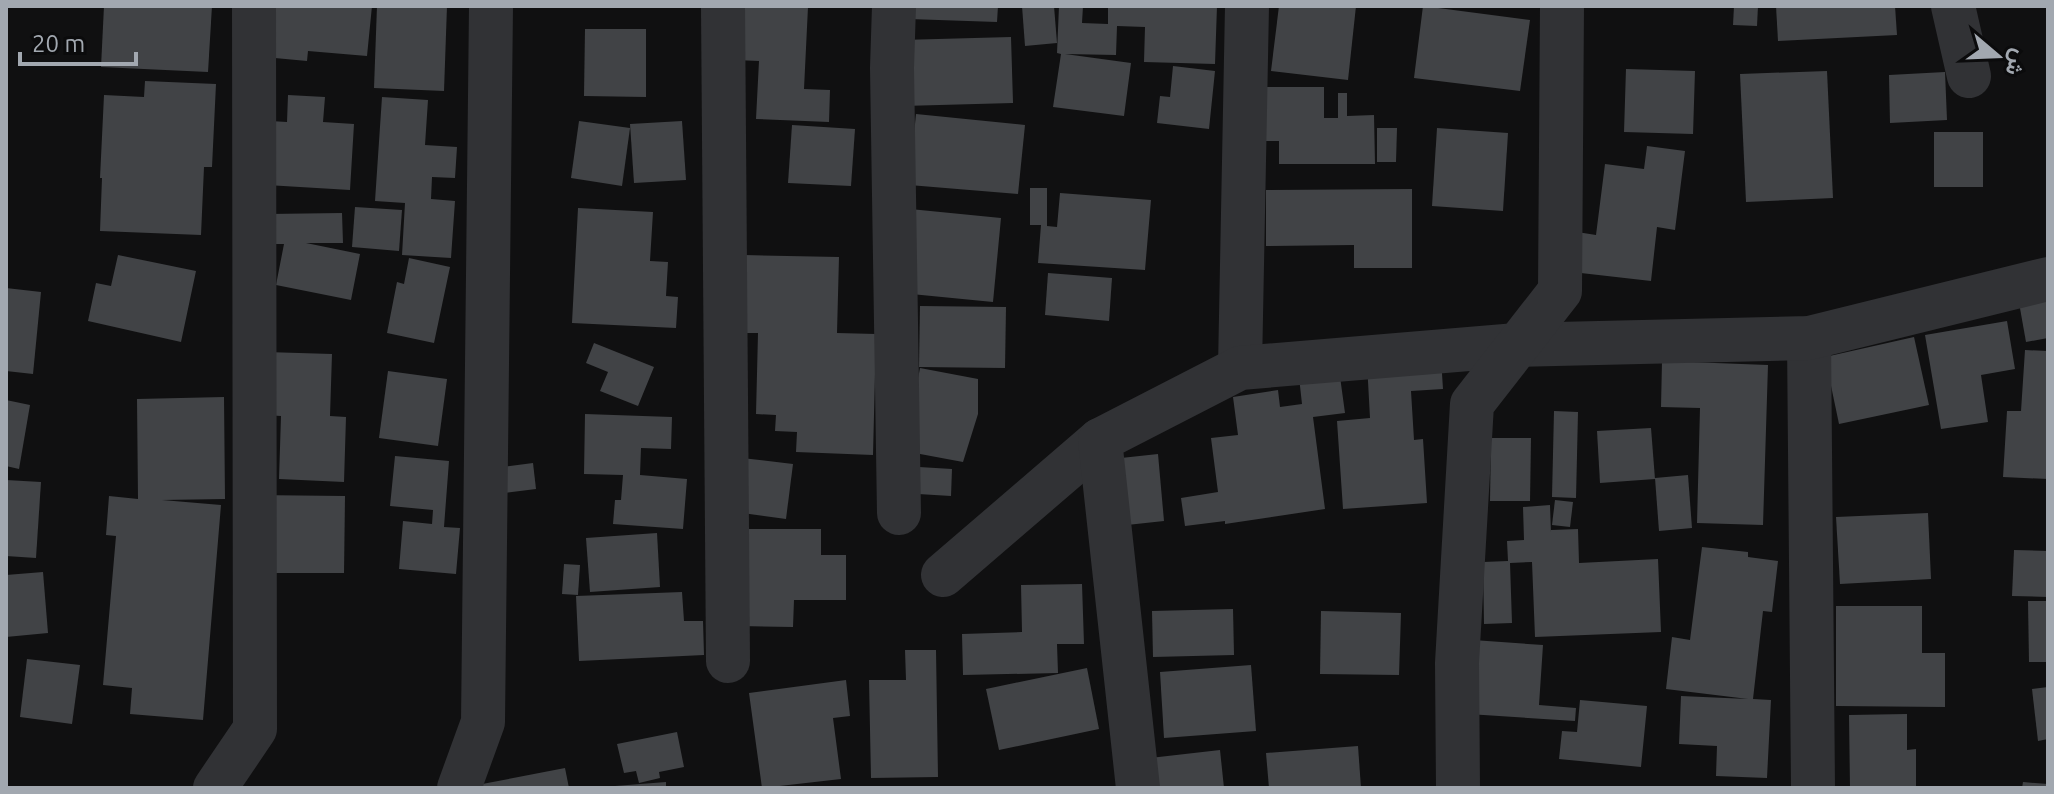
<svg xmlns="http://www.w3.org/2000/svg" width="2054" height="794" viewBox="0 0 2054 794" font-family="Ubuntu,Vazirmatn,sans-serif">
  <rect width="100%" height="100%" fill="#101011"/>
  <g fill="#414346">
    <polygon points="104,6 212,6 208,72 101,67"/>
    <polygon points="269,6 372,6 367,56 308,51 307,61 264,57"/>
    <polygon points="377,6 447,6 444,91 374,88"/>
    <polygon points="738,6 808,7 804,89 830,90 829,122 756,119 759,61 735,60"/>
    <polygon points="909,6 998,6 997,22 909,19"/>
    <polygon points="1022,6 1054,6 1057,43 1025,46"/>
    <polygon points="1059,6 1083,6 1082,23 1108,24 1108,6 1217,6 1215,64 1144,62 1145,27 1117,26 1116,55 1065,54 1131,63 1124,116 1053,107 1061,54 1057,53"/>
    <polygon points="1279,6 1356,6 1348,80 1271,71"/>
    <polygon points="1423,6 1530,20 1520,91 1414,78"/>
    <polygon points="1734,6 1758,6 1757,26 1733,25"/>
    <polygon points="1776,6 1895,6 1897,35 1778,41"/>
    <polygon points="585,29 646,29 646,97 584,96"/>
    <polygon points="1011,37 1013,103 903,106 901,40"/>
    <polygon points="1173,66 1215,71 1209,129 1157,123 1160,96 1170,97"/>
    <polygon points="1626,69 1695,71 1693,134 1624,132"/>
    <polygon points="1827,71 1833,198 1746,202 1740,74"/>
    <polygon points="1945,72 1947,120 1890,123 1889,75"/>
    <polygon points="145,81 216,84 212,167 204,167 201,235 100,231 102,178 100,178 104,95 144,97"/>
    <polygon points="1266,87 1324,87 1324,118 1338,118 1338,93 1347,93 1347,116 1374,115 1375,164 1279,164 1279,141 1266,141"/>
    <polygon points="288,95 325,97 323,122 354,124 350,190 250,184 254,120 287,122"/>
    <polygon points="382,97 428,100 425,145 457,147 455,178 432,177 431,199 455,201 451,258 402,255 405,203 375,201"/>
    <polygon points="916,114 1025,125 1018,194 909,185"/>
    <polygon points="579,121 630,128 622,186 571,178"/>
    <polygon points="682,121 686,180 634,183 630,124"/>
    <polygon points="792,125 855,129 851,186 788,183"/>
    <polygon points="1377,128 1397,128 1396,162 1377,162"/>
    <polygon points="1437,128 1508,133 1503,211 1432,206"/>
    <rect x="1934" y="132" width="49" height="55"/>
    <polygon points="1647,146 1685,151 1675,230 1657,227 1651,281 1572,272 1577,232 1596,235 1605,164 1644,169"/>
    <polygon points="1030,188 1047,188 1047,226 1057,227 1060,193 1151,200 1145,270 1038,263 1041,225 1030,225"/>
    <polygon points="1412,189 1412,268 1354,268 1354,245 1266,246 1266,190"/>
    <polygon points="355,207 402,210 399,251 352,247"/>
    <polygon points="578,208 653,212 650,261 668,262 666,296 678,297 676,328 572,323"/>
    <polygon points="910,209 1001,218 993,302 901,293"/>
    <polygon points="342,213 343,243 306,243 360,254 351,300 276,285 284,244 269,244 268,214"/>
    <polygon points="118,255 196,271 181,342 88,321 96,283 111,286"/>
    <polygon points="744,255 839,257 837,333 876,334 873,455 796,452 797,432 775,431 776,415 756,414 758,333 742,333"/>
    <polygon points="409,258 450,267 434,343 387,333 397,282 404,284"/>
    <polygon points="1048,273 1112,278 1109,321 1045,315"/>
    <polygon points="6,288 41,292 33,374 6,371"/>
    <polygon points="2048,291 2048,338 2026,342 2018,297"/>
    <polygon points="920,306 1006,307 1005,368 919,367"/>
    <polygon points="2007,321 2015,369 1981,375 1988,422 1941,429 1925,335"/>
    <polygon points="1914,337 1929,405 1839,424 1825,357"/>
    <polygon points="594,343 654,367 638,406 600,391 608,372 586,363"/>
    <polygon points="2025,350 2048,351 2048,479 2003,477 2007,411 2021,411"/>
    <polygon points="266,352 332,354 330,416 346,417 344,482 279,479 281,416 264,415"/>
    <polygon points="1441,358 1443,389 1411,391 1414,440 1423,439 1427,503 1343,509 1337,421 1370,418 1367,363"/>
    <polygon points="1662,361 1768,365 1763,525 1697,523 1700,408 1661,407"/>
    <polygon points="1338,362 1345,413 1313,417 1325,509 1225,524 1225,521 1185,526 1181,498 1218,492 1211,438 1238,435 1233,397 1278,390 1280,407 1302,404 1298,368"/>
    <polygon points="920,368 978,379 978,414 963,462 904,451"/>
    <polygon points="388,371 447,379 438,446 379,438"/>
    <polygon points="224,397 225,499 162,500 221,505 203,720 130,714 132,688 103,685 116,536 106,535 109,496 138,499 137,399"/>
    <polygon points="6,400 30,405 19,469 6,466"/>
    <polygon points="1554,411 1578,412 1576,498 1552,497"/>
    <polygon points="585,414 672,417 671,449 641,448 640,475 687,479 683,529 613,524 615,500 621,500 623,475 584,474"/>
    <polygon points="1651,428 1655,479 1600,483 1597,431"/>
    <polygon points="1491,438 1531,438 1530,501 1490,501"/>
    <polygon points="1158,454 1164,521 1127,525 1121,458"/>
    <polygon points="395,456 449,461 444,527 460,528 456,574 399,569 403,521 432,524 433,510 390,506"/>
    <polygon points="742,458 793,464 786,519 735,512"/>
    <polygon points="533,463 536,489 497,494 493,468"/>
    <polygon points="919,467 952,469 951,496 918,494"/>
    <polygon points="1688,475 1692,528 1659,531 1655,478"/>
    <polygon points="6,480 41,482 36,558 6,556"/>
    <polygon points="254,495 345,496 344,573 254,573"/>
    <polygon points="1555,500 1573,502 1570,527 1552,525"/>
    <polygon points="1550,505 1551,533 1551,530 1578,529 1579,563 1658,559 1661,632 1535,637 1532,562 1510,563 1512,623 1484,624 1483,562 1508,561 1507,541 1524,540 1523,507"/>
    <polygon points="1928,513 1931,579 1840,584 1836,517"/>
    <polygon points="740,529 821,529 821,555 846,555 846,600 794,600 793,627 740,626"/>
    <polygon points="657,533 660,587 590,592 586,538"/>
    <polygon points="1702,547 1748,552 1748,557 1778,561 1772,612 1763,611 1753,699 1771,700 1767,778 1716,776 1717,746 1679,744 1681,696 1748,699 1666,689 1672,637 1690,640"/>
    <polygon points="2014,550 2048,551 2048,597 2012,596"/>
    <polygon points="564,564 580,565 578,595 562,594"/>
    <polygon points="43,572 48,633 6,637 6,575"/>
    <polygon points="1082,584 1084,644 1057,644 1058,673 963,675 962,634 1022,632 1021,585"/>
    <polygon points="682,592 684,621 703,621 704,655 579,661 576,596"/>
    <polygon points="2028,601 2048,601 2048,662 2029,662"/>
    <polygon points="1836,606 1922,606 1922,653 1945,653 1945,707 1836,706"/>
    <polygon points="1233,609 1234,655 1153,657 1152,611"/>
    <polygon points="1321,611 1401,613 1399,675 1320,674"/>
    <polygon points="1473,640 1543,645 1539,705 1576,708 1575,721 1468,714"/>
    <polygon points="905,650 936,650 938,777 871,778 869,680 906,680"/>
    <polygon points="27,659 80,665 72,724 20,717"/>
    <polygon points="1251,665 1256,731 1164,738 1160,672"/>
    <polygon points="1087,668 1099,729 999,750 986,689"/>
    <polygon points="846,680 850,716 833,718 841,779 762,788 749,693"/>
    <polygon points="2048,687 2048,739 2038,741 2032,689"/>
    <polygon points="1580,700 1647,706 1641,767 1559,759 1562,731 1577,732"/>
    <polygon points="1907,714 1907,750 1916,749 1916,788 1850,788 1849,715"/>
    <polygon points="677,732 684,767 659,772 660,778 639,783 636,771 624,773 617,744"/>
    <polygon points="1358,746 1361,788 1269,788 1266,753"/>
    <polygon points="1220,750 1224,788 1154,788 1150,758"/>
    <polygon points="565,768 569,788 477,788 477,785"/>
    <polygon points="666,782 666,788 615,788 615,786"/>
    <polygon points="2023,782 2048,784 2048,788 2022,788"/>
  </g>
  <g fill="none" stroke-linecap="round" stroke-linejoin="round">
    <g stroke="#313235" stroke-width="44">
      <polyline points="723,6 728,661"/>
      <polyline points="894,6 892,68 899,513"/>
      <polyline points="1953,6 1969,76"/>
      <polyline points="1809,338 1813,788"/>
      <polyline points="1240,368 1247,6"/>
      <polyline points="943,575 1100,440"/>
      <polyline points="215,788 255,729 254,6"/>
      <polyline points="459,788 483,722 491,6"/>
      <polyline points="1138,788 1100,440 1240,368 1517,345 1809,338 2048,279"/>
      <polyline points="1458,788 1457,663 1472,404 1560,291 1562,6"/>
    </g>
  </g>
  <rect width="2054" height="794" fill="none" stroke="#a2a8b0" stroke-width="16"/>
  <g transform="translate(1998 56) rotate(109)" stroke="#0b0b0c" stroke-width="6" paint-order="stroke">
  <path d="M0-6L14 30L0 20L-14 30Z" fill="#a2a8b0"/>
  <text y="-12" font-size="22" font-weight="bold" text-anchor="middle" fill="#a2a8b0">ش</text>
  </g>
  <path d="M20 52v12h116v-12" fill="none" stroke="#a2a8b0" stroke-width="4"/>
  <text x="32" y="52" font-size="24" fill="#a2a8b0" stroke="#0b0b0c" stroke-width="6" paint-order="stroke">20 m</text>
</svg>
